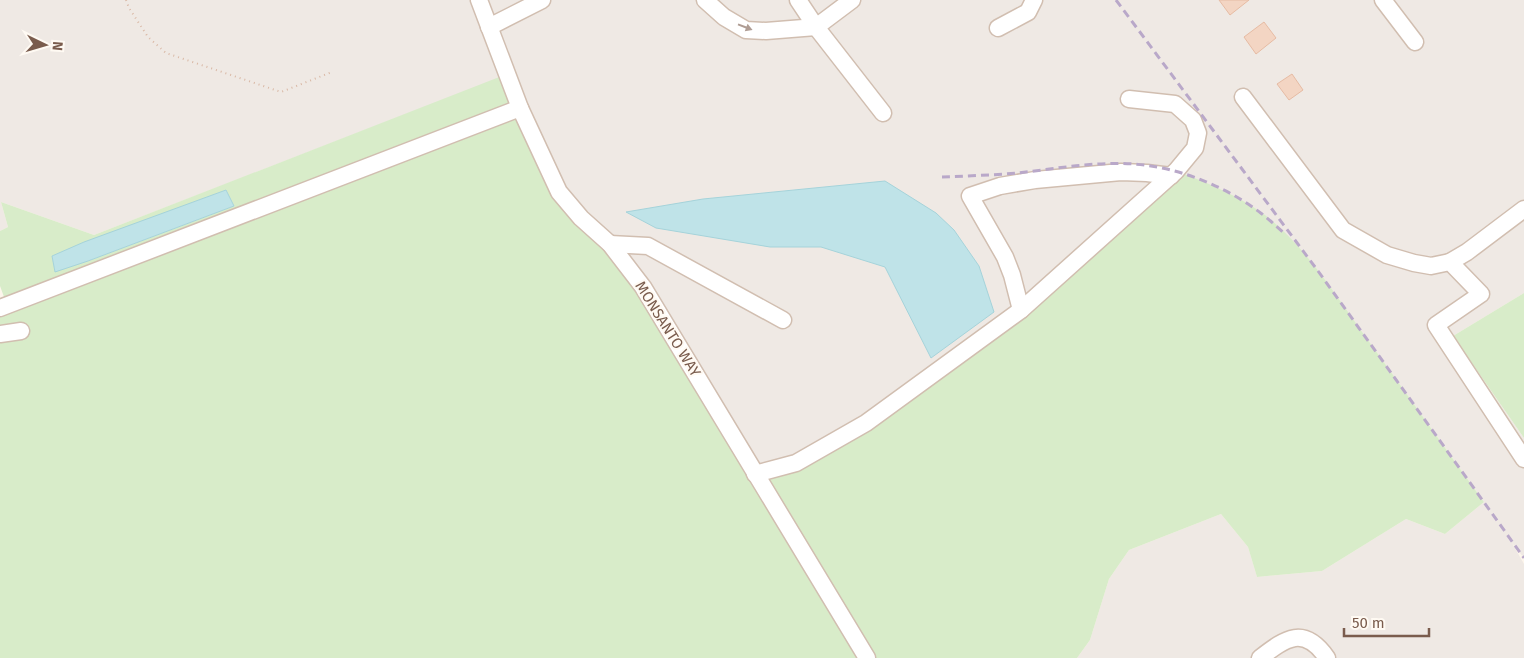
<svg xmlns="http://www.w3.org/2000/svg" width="1524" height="658" viewBox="0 0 1524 658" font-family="'Fira Sans',sans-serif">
  <rect width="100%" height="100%" fill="#fdf6ec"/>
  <polygon fill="#efe9e4" points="0,0 1524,0 1524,293 1453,336 1524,438 1524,558 1512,543 1524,564 1524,658 1077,658 1090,640 1109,579 1129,550 1221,514 1248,547 1257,577 1322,571 1406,519 1445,534 1484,502 1318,271 1021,310 866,423 755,474 581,218 507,75 94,235 1,202 8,227 0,231"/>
  <g fill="#d8ecc9" fill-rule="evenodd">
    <path d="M507,74L559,192L610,244L756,474L796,463L1021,310L1176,171C1206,182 1234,194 1261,212C1304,244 1334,293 1365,336C1405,391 1444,447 1484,502L1445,534L1406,519L1322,571L1257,577L1248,547L1221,514L1129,550L1109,579L1090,640L1077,658H0V308L7,305L0,286V231L8,227L1,202L94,235ZM226,190L234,206L88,261L55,271L52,256Z"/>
    <polygon points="1524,293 1524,438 1453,336"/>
  </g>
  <g fill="#bfe3e8" stroke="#a5d3da">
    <polygon points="885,181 936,213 954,230 979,266 994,312 931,358 885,267 821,247 770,247 656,228 626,212 703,199"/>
    <polygon points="226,190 234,206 88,261 55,272 52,256 84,242"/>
  </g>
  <g fill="#f3d5c3" stroke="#e6bba3">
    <polygon points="1219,0 1249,0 1230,15"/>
    <polygon points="1264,22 1276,38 1256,54 1244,37"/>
    <polygon points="1292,74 1303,90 1289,100 1277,84"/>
  </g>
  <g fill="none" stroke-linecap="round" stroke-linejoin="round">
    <defs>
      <g id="minor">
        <polyline points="479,0 520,108 559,192 581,218 610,244 643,287 867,658"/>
        <polyline points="705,0 724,17 746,30 766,31 816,27 852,0"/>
        <polyline points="798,0 816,27 883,113"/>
        <polyline points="1383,0 1415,42"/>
        <polyline points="489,27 542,0"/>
        <polyline points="998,28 1028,12 1034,0"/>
        <polyline points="1243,97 1343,230 1387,255 1414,263 1431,266 1450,262 1481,294 1436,325 1524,459"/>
        <polyline points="610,244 648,246 783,320"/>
        <polyline points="1450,262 1467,252 1524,209"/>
        <polyline points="0,308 520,108"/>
        <polyline points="1021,310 1012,275 1005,257 970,196 1000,186 1035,180 1121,172 1147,173 1171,176"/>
        <polyline points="0,334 21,331"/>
        <polyline points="755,474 796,463 866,423 1021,310 1176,171 1195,148 1198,133 1193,120 1175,104 1129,99"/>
        <path d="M1260,658C1286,638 1304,625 1327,658"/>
      </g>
    </defs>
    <use href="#minor" stroke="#d1beb0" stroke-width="19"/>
    <polyline stroke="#d9b8a5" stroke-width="2" stroke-dasharray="1 4" stroke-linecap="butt" points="126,0 129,8 148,37 166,53 281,92 332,72"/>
    <use href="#minor" stroke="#fff" stroke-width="16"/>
    <g stroke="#b9a8c9" stroke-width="3" stroke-dasharray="8 5" stroke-linecap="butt">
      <polyline points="1116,0 1318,271 1524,558"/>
      <path d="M942,177C967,176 993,175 1018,173C1061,168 1108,159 1151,166C1190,172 1231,190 1262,214C1270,220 1277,227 1285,234"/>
    </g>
  </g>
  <defs><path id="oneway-solid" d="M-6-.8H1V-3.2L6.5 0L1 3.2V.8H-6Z" transform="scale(1.25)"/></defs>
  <use fill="#af9d94" href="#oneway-solid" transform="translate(745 27) rotate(21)"/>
  <g text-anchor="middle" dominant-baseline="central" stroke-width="4" stroke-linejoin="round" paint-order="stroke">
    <g font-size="15" fill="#7a5c4d" stroke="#fffaf3">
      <text transform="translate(668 329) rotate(58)">MONSANTO WAY</text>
    </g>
  </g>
  <g transform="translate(45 45) rotate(95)" stroke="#fffaf3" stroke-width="4" paint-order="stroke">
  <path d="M0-4L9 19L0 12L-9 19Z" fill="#7a5c4d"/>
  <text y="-8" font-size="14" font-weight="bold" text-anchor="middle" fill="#7a5c4d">N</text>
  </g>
  <path d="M1344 628v8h85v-8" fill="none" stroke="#7a5c4d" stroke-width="2.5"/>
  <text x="1352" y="628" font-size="15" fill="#7a5c4d" stroke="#fffaf3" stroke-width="4" paint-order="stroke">50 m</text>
</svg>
